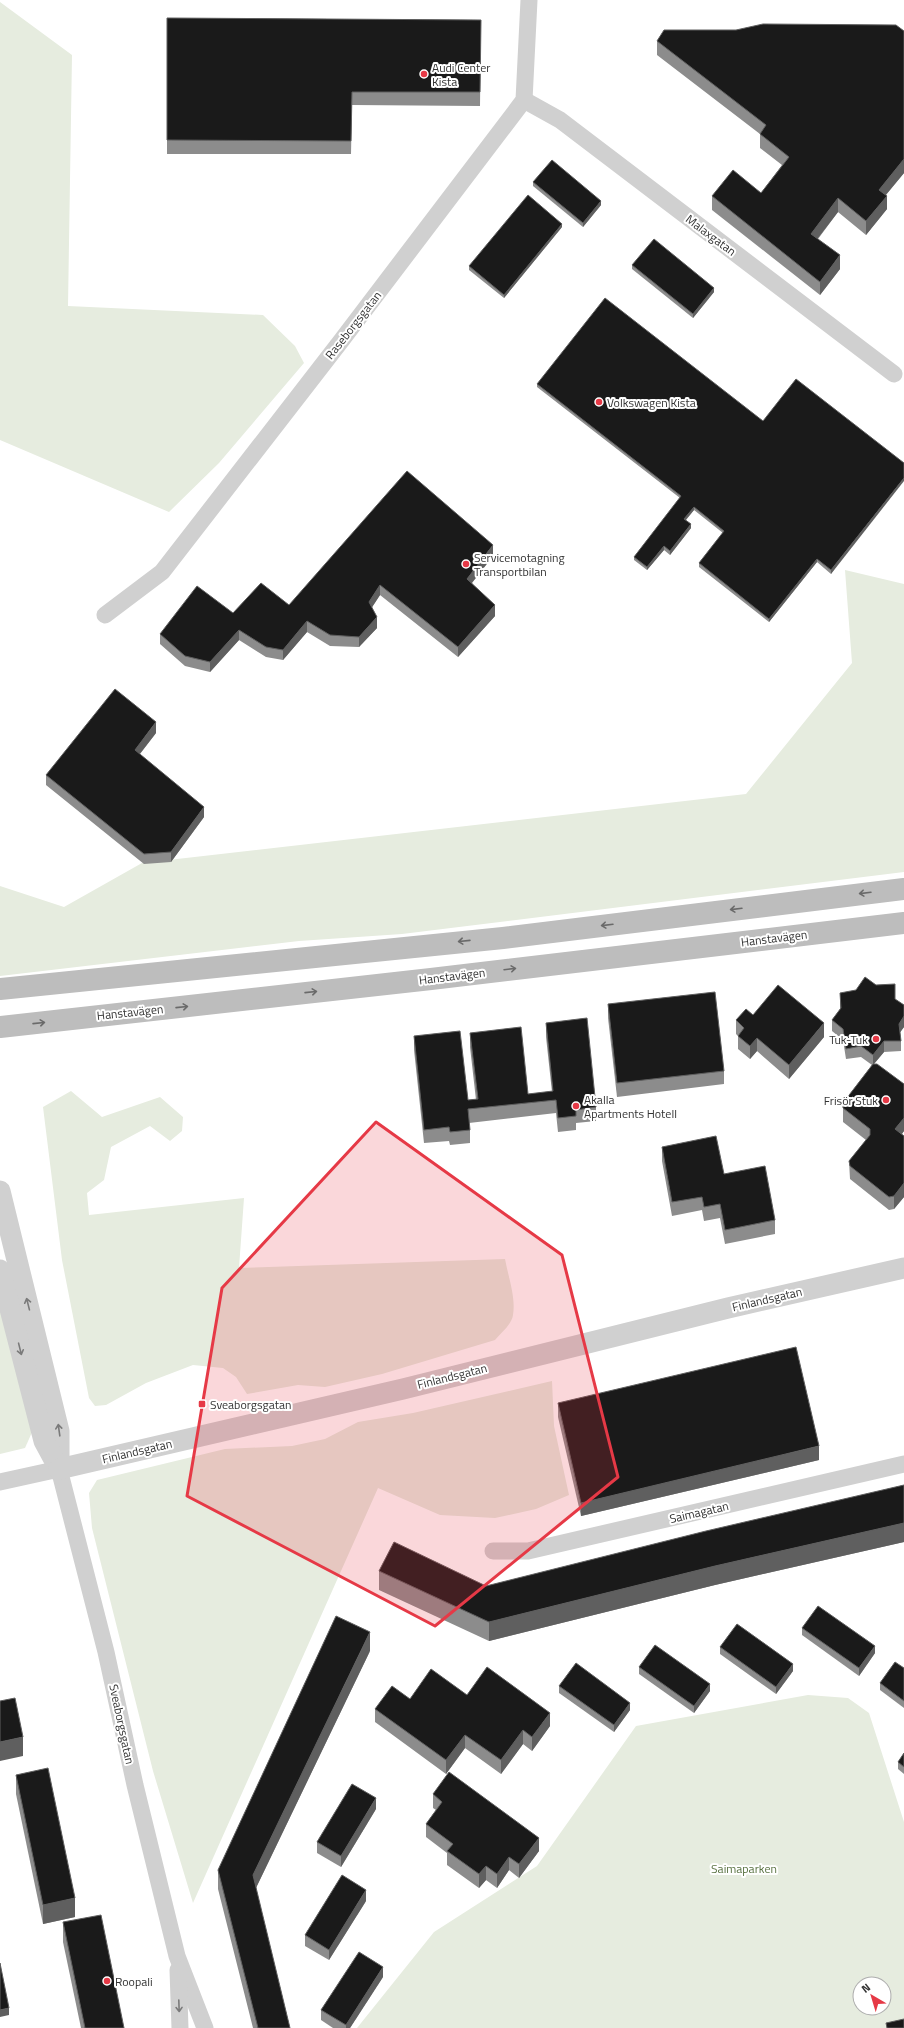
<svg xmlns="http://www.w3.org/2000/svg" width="904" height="2028" viewBox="0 0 904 2028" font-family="'Titillium Web',sans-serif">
  <rect width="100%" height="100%" fill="#fff"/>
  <g fill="#e6ecdf" fill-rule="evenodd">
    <polygon points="0,2 72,55 68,306 263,315 295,346 304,363 219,463 169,512 0,440"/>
    <polygon points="845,570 904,584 904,872 402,934 299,941 0,976 0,886 64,907 142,863 746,794 852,663"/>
    <path d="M71,1091L102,1117L160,1097L183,1117L182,1131L170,1141L150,1126L111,1147L104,1180L87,1193L89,1215L244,1198L239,1268L505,1259C508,1276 516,1297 513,1315C512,1324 501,1333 495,1340L382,1374L325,1387L298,1385L247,1394L236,1377L223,1368L193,1365L146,1383L106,1405L95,1406L89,1398L62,1260L43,1107Z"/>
    <polygon points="0,1297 33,1430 25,1448 0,1454"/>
    <polygon points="552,1381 554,1426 569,1495 536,1509 495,1518 440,1515 378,1488 193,1903 153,1771 92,1528 89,1493 97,1480 225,1449 292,1446 325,1439 358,1422 413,1413"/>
    <path d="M808,1695L848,1698L869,1713L904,1822V2025L896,2028H357L434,1932L537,1866L636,1726ZM860,1984H884V2008H860Z"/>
  </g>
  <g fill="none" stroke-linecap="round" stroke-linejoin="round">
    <g stroke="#d0d0d0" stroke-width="17">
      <polyline points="524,100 560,120 894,374"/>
      <polyline points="105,615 162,572 341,341 524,100 529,0"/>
      <polyline points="0,1482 59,1469 106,1652 135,1785 177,1956 205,2028"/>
      <polyline points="493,1551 528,1551 904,1464"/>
      <polyline points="178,1970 180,2028"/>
    </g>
    <g stroke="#d0d0d0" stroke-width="21">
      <polyline points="0,1191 59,1431 59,1469"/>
      <polyline points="0,1270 44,1441 58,1467"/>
      <polyline points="59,1469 403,1389 728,1308 904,1268"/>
    </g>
    <g stroke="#bdbdbd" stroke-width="22">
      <polyline points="0,989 503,938 904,889"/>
      <polyline points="0,1027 431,979 904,923"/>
    </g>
  </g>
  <g fill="#8c8c8c">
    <polygon points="167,18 481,20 480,106 352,105 351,154 167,154"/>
    <polygon points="904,31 904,173 886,195 887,209 866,235 838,212 818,239 840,269 820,295 712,210 712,196 761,193 782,165 760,148 760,134 657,55 657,41"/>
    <polygon points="533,182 601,205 583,227 533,186"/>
    <polygon points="562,227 504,298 469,270 469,266"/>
    <polygon points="632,265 714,292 693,318 632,269"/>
    <polygon points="537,384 763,421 904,463 831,574 817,562 769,622 699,567 699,563 723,533 694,510 686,520 691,528 670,555 664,550 647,570 634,560 634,557 680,498 537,387"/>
    <polygon points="493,556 472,583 495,616 458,657 380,595 372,607 377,628 359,647 330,646 307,632 283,660 266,657 239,640 210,672 185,666 160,644 160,634 233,613 289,605"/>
    <polygon points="156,733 140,754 204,817 171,862 144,864 46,785 46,775"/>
    <polygon points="840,993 895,999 904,1005 904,1027 900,1032 901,1041 901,1051 884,1052 874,1064 904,1084 904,1131 902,1134 904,1136 904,1197 894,1209 889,1210 850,1179 849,1161 866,1140 843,1122 843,1103 872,1065 861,1057 846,1059 843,1040 832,1031 832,1020 840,1009"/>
    <polygon points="608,1004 724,1071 724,1084 617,1097 608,1018"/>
    <polygon points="753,1015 824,1037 789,1079 757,1051 750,1059 738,1049 738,1036 736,1034 736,1020"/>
    <polygon points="546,1023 596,1107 596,1121 576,1123 576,1130 558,1132 556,1113 469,1123 470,1130 470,1143 450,1145 449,1141 424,1143 414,1050 414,1036 468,1100 476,1100 470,1047 470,1033 528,1094 552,1092 546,1037"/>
    <polygon points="662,1147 724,1174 775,1220 775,1234 725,1244 720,1218 704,1221 702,1210 672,1216 662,1161"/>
    <polygon points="558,1403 819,1460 581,1516 558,1417"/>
    <polygon points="904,1485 904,1542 715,1585 489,1641 379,1590 379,1571 486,1586"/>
    <polygon points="802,1628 875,1653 859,1676 802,1635"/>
    <polygon points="720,1647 793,1671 776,1694 720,1654"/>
    <polygon points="370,1651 256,1888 290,2028 253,2028 218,1889 218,1870"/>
    <polygon points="639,1667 710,1691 694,1713 639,1674"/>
    <polygon points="904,1668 904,1708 880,1690 880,1683"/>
    <polygon points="559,1686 630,1710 614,1732 559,1693"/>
    <polygon points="467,1695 550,1726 532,1751 523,1744 501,1774 465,1748 446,1774 375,1722 375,1709 410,1699"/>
    <polygon points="904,1753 904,1774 898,1769 898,1762"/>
    <polygon points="16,1775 75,1917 43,1924 16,1794"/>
    <polygon points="433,1794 539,1851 519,1878 509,1870 497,1888 486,1880 479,1888 447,1865 447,1853 426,1837 426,1824 436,1810 433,1808"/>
    <polygon points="376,1809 341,1867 317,1853 317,1842"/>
    <polygon points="366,1901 329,1960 305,1946 305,1935"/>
    <polygon points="63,1922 124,2028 81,2028 63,1942"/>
    <polygon points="383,1977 350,2028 333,2028 321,2020 321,2010"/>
  </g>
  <g fill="#5f5f5f">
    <polygon points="904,159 904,173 879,203 879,190"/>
    <polygon points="887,196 887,209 866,235 866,221"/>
    <polygon points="838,198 838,212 811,247 811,234"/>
    <polygon points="601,201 601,205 583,227 583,223"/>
    <polygon points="562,224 562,227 504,298 504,295"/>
    <polygon points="840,255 840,269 820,295 820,282"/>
    <polygon points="714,288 714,292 693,318 693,314"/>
    <polygon points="904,478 904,481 831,574 831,570"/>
    <polygon points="694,507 694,510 684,522 684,519"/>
    <polygon points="691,524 691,528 670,555 670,551"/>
    <polygon points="493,545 493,556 467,589 467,579"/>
    <polygon points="664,546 664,550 647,570 647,567"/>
    <polygon points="817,559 817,562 769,622 769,619"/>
    <polygon points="380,585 380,595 369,612 369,602"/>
    <polygon points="495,605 495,616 458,657 458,647"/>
    <polygon points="377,617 377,628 359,647 359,637"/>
    <polygon points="307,621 307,632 283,660 283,650"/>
    <polygon points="239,630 239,640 210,672 210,662"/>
    <polygon points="156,722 156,733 135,760 135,750"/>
    <polygon points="204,807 204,817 171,862 171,852"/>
    <polygon points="904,1016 904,1027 899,1034 899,1024"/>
    <polygon points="824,1023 824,1037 789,1079 789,1065"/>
    <polygon points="757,1038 757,1051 750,1059 750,1046"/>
    <polygon points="884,1041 884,1052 873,1065 873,1055"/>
    <polygon points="904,1118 904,1131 895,1143 895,1129"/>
    <polygon points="904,1183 904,1197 894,1209 894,1196"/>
    <polygon points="819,1446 819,1460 581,1516 581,1503"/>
    <polygon points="904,1523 904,1542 715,1585 489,1641 489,1622 715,1566"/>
    <polygon points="370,1632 370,1651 253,1894 253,1875"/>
    <polygon points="875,1646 875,1653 859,1676 859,1668"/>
    <polygon points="793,1664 793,1671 776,1694 776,1687"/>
    <polygon points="710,1684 710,1691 694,1713 694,1706"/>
    <polygon points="630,1703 630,1710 614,1732 614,1725"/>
    <polygon points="550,1713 550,1726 532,1751 532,1737"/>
    <polygon points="523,1730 523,1744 501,1774 501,1760"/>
    <polygon points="465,1735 465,1748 446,1774 446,1760"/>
    <polygon points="23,1737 23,1756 0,1761 0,1742"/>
    <polygon points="376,1798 376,1809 341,1867 341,1856"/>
    <polygon points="539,1838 539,1851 519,1878 519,1864"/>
    <polygon points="509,1857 509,1870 497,1888 497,1874"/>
    <polygon points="486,1866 486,1880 479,1888 479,1874"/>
    <polygon points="366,1890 366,1901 329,1960 329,1950"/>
    <polygon points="75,1898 75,1917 43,1924 43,1905"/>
    <polygon points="383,1967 383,1977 350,2028 346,2028 346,2025"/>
    <polygon points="9,2008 9,2015 0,2017 0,2010"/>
  </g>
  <g fill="#1a1a1a" stroke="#5f5f5f">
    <polygon points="167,18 481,20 480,92 352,92 351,141 167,140"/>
    <polygon points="763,24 896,25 904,31 904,159 879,190 887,196 866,221 838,198 811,234 840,255 820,282 712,196 733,170 761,193 789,157 760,134 766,125 657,41 664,30 736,30"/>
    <polygon points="552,160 601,201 583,223 533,182"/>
    <polygon points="528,195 562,224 504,295 469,266"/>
    <polygon points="654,239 714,288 693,314 632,265"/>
    <polygon points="605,298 763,421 796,379 904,463 904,478 831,570 817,559 769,619 699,563 724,531 694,507 684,519 691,524 670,551 664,546 647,567 634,557 681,496 537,384"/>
    <polygon points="407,471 493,545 467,579 495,605 458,647 380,585 369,602 377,617 359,637 330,635 307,621 283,650 266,647 239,630 210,662 185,656 160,634 197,586 233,613 261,583 289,605"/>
    <polygon points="115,689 156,722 135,750 204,807 171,852 144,854 46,775"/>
    <polygon points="865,977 876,985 895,984 895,999 904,1005 904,1016 899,1024 901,1041 884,1041 873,1055 861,1046 846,1049 843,1029 832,1020 841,1008 840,993 856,990"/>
    <polygon points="778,985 824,1023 789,1065 757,1038 750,1046 738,1036 744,1028 736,1020 746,1009 753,1015"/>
    <polygon points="715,992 724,1071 617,1083 608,1004"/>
    <polygon points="587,1018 596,1107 576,1110 576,1116 558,1118 556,1100 468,1109 470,1130 450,1132 449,1127 424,1130 414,1036 460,1031 468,1100 478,1099 470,1033 521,1027 528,1094 553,1091 546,1023"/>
    <polygon points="873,1064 877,1064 904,1084 904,1118 895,1129 904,1136 904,1183 894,1196 889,1197 850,1166 849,1161 870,1135 870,1129 843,1108 843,1103"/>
    <polygon points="716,1136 724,1174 765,1166 775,1220 725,1230 720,1204 704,1207 702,1197 672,1202 662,1147"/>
    <polygon points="796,1347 819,1446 581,1503 558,1403"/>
    <polygon points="904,1485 904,1523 715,1566 489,1622 379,1571 394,1542 486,1586 706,1531"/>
    <polygon points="818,1606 875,1646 859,1668 802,1628"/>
    <polygon points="336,1616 370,1632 253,1875 290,2028 258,2028 218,1870"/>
    <polygon points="737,1624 793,1664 776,1687 720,1647"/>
    <polygon points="655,1645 710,1684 694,1706 639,1667"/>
    <polygon points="895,1662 904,1668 904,1701 880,1683"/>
    <polygon points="576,1663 630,1703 614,1725 559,1686"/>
    <polygon points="487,1667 550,1713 532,1737 523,1730 501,1760 465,1735 446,1760 375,1709 392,1686 410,1699 431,1669 467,1695"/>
    <polygon points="15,1698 23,1737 0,1742 0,1701"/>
    <polygon points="904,1753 904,1767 898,1762"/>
    <polygon points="48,1768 75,1898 43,1905 16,1775"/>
    <polygon points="449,1772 539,1838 519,1864 509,1857 497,1874 486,1866 479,1874 447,1851 453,1844 426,1824 442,1802 433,1794"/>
    <polygon points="352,1784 376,1798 341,1856 317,1842"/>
    <polygon points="342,1875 366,1890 329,1950 305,1935"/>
    <polygon points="101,1915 124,2028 85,2028 63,1922"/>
    <polygon points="359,1952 383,1967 346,2025 321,2010"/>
    <polygon points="0,1963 9,2008 0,2010"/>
    <polygon points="904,2019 904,2028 887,2028 886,2023"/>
  </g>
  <defs><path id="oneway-shaft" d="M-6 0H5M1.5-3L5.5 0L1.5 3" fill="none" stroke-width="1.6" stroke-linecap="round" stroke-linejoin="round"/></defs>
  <g stroke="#6a6a6a">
    <use href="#oneway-shaft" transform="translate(865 893) rotate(173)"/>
    <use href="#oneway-shaft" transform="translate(736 909) rotate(173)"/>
    <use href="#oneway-shaft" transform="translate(607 925) rotate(173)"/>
    <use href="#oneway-shaft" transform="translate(464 941) rotate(174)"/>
    <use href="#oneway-shaft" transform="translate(510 969) rotate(-7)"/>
    <use href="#oneway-shaft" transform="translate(311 992) rotate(-6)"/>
    <use href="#oneway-shaft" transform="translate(182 1007) rotate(-6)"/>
    <use href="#oneway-shaft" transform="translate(39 1023) rotate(-6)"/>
  </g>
  <g stroke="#7a7a7a">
    <use href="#oneway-shaft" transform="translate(28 1304) rotate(-104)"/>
    <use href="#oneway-shaft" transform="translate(20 1349) rotate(76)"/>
    <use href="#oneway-shaft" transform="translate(59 1430) rotate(-98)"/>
    <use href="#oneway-shaft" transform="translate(179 2006) rotate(88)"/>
  </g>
  <path fill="#e63946" fill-opacity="0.2" stroke="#e63946" stroke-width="3" stroke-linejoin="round" d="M376,1122L562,1255L618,1477L435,1626L187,1496L222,1288Z"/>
  <g fill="#e63946" stroke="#fff" stroke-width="1.5">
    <circle cx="424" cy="74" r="4"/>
    <circle cx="599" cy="402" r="4"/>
    <circle cx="466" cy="564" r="4"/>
    <circle cx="876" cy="1039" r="4"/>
    <circle cx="886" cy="1100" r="4"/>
    <circle cx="576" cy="1106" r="4"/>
    <rect x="198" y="1400" width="8" height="8" rx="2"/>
    <circle cx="107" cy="1981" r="4"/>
  </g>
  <g text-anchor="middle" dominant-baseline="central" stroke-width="4" stroke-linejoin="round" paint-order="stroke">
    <g font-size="12" fill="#333" stroke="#fff" text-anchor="start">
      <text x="432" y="67">Audi Center<tspan x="432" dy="14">Kista</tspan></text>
      <text x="607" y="402">Volkswagen Kista</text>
      <text x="474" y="557">Servicemotagning<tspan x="474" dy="14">Transportbilan</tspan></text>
      <text x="868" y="1039" text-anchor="end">Tuk-Tuk</text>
      <text x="584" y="1099">Akalla<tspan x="584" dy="14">Apartments Hotell</tspan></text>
      <text x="878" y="1100" text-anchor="end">Frisör Stuk</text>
      <text x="210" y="1404">Sveaborgsgatan</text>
      <text x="115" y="1981">Roopali</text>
    </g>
    <g font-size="12" fill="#333" stroke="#fff">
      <text transform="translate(711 235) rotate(37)">Malaxgatan</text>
      <text transform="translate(353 325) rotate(-52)">Raseborgsgatan</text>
      <text transform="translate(774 938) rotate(-7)">Hanstavägen</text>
      <text transform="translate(452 976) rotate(-7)">Hanstavägen</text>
      <text transform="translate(130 1012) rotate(-6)">Hanstavägen</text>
      <text transform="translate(767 1299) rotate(-13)">Finlandsgatan</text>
      <text transform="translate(452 1376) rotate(-14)">Finlandsgatan</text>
      <text transform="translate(137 1451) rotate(-13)">Finlandsgatan</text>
      <text transform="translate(699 1512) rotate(-13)">Saimagatan</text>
      <text transform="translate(122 1724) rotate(78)">Sveaborgsgatan</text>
    </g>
    <g font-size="12" fill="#56703f" stroke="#fff">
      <text x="744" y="1868">Saimaparken</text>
    </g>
  </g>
  <g transform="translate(872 1996) rotate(322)"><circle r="19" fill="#ffffff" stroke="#adadad"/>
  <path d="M0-3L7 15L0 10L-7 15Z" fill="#e63946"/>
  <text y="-6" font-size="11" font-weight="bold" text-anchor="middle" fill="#333333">N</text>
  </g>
</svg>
